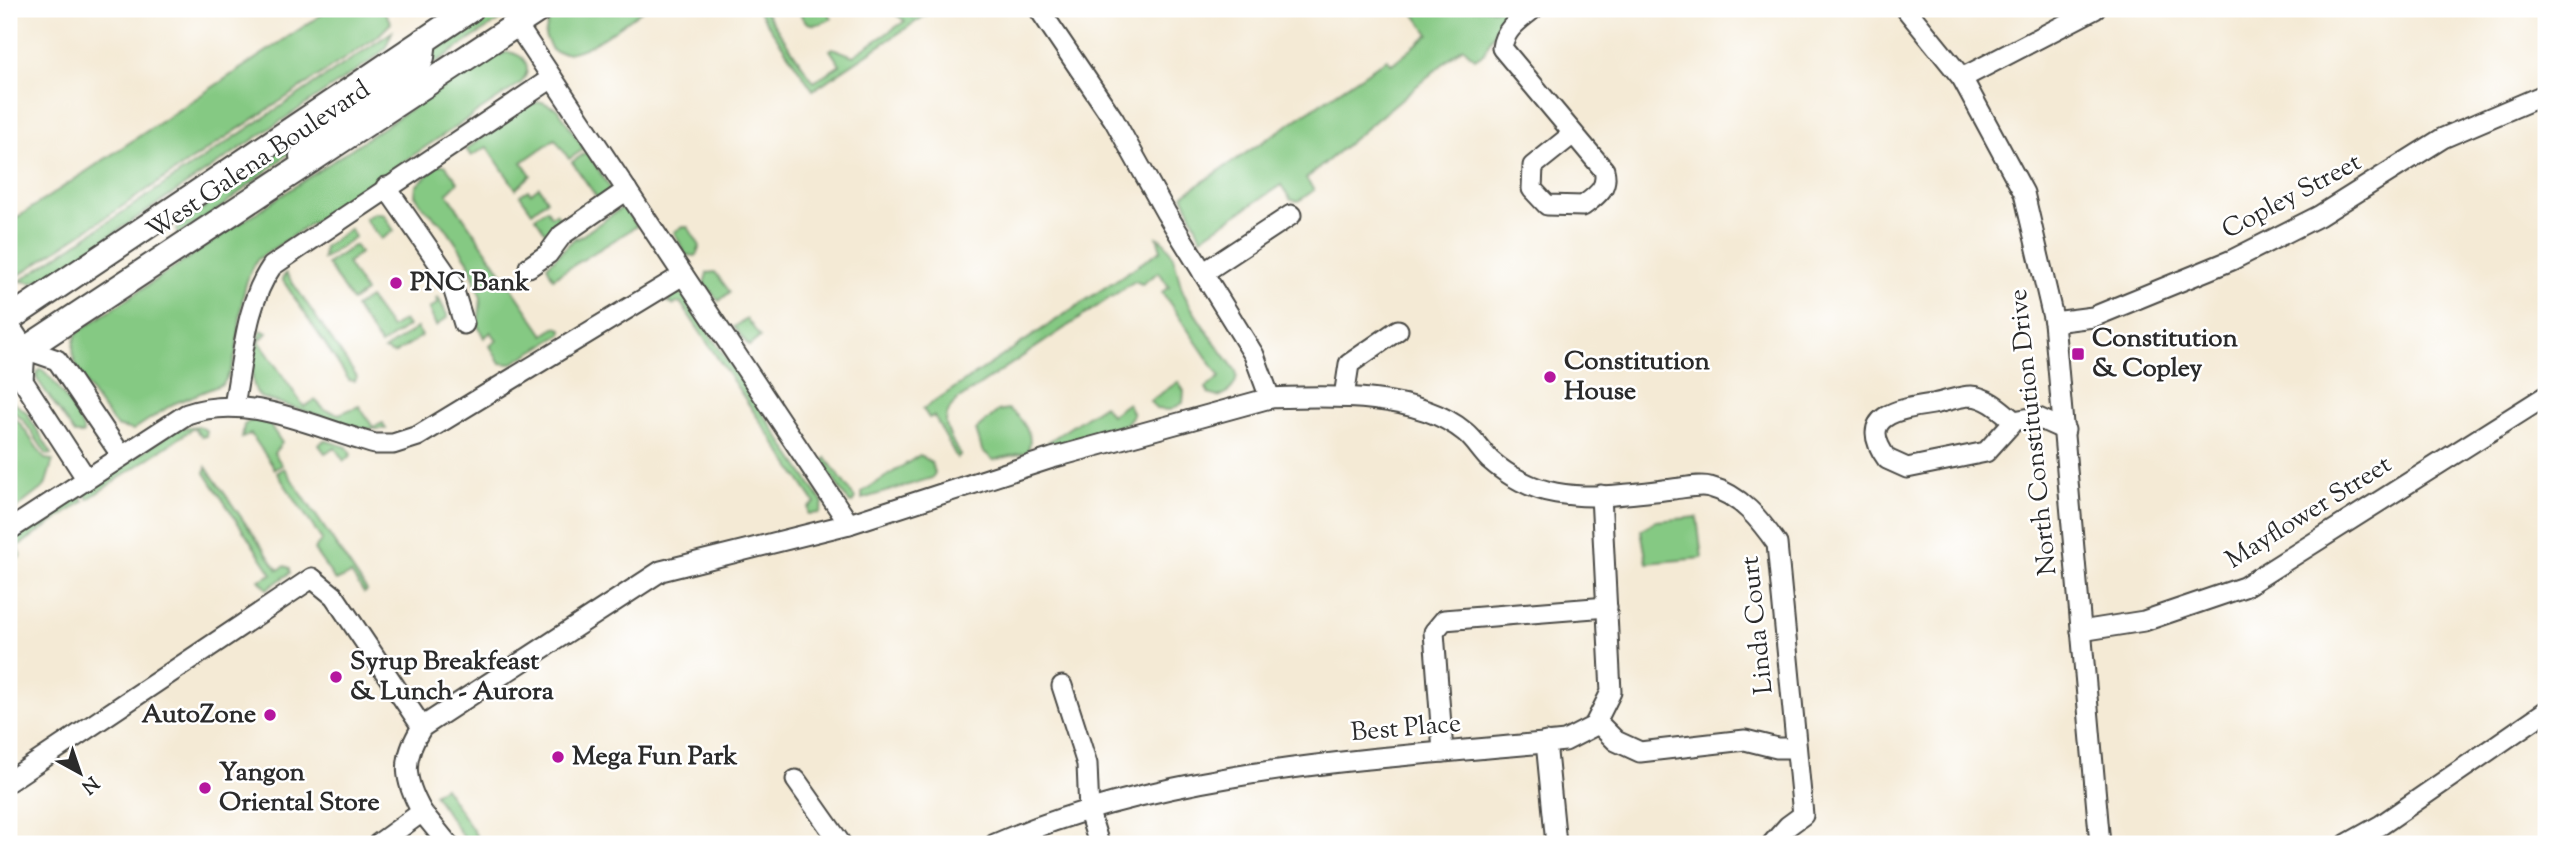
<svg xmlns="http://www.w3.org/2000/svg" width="2555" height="853" viewBox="0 0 2555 853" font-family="'Sorts Mill Goudy',serif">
  <rect width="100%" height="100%" fill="#fff"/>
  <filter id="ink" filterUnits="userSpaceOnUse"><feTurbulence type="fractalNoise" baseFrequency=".0143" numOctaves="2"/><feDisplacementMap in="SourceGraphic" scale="14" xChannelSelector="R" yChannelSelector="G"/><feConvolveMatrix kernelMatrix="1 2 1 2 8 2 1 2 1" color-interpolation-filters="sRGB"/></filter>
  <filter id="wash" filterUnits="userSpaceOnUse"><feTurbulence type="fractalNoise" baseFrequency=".00686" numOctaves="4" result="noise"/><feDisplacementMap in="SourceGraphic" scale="28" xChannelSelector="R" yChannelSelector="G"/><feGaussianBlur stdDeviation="1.57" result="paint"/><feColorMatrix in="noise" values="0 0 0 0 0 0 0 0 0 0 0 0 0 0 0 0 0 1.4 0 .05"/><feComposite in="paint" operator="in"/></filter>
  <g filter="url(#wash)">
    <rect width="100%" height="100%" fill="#f4ead5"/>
    <g fill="#85c983" stroke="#587a57" stroke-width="2">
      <polygon points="330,9 383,9 391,23 377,37 19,275 9,260 9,223"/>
      <polygon points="492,9 516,9 435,63 431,59 436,46"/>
      <path d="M559,9H644C621,24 578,64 552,50L545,36L548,22Z"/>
      <polygon points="757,9 763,9 814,82 840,65 830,50 833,48 853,56 905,21 893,12 893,9 900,9 912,17 924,9 935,9 813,90"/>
      <path d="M799,9H826L832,18C818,27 803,28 799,9Z"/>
      <polygon points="1411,9 1515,9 1499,23 1484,53 1475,59 1463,47 1306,179 1314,190 1299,201 1291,200 1281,185 1201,238 1183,195 1387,59 1392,64 1429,34"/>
      <polygon points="392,32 385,49 372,60 50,276 33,283 20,281"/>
      <path d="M508,52C526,55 533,68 521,83L258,259C231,295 248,350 223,384L173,404L133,430L116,426C100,402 59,362 78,332L485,59Z"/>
      <polygon points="542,102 558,109 584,149 569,159 555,139 522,162 531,175 516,189 487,147 471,156 466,149 530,104"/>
      <polygon points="308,130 312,135 220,208 178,235 176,230 267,158"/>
      <polygon points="587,152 610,188 610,193 598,199 572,162"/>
      <polygon points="438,165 445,165 458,182 447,193 544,335 556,327 562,329 562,334 511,364 500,363 490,346 497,340 491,332 484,338 478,326 481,298 468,261 445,227 424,208 415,195 416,186"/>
      <polygon points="539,187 547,200 532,212 520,195 528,190 531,193"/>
      <polygon points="623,207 637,226 553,278 547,266 576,237 577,239"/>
      <polygon points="547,209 551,216 556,213 563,223 548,242 536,252 533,249 548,236 535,217"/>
      <polygon points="374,213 384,215 394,231 381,239 365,219"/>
      <polygon points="682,227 688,227 700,246 696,256 686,255 674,232"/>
      <polygon points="350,229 355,237 323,259 324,247"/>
      <path d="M1157,237C1177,247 1176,277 1184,294C1197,321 1219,347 1236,371C1239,384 1229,394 1217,397L1209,394L1206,388L1220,377L1162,292L1169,287L1159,272L1142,284L1135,281L956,401C937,420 949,435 960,455L957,458L934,416L929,418L923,409L1161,250Z"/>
      <polygon points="355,245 360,253 347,263 365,292 352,301 327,264"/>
      <polygon points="715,272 730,292 719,301 704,284 707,273"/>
      <polygon points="286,273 357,377 355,381 349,380 282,279"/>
      <polygon points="678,292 685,297 823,503 820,513 808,514 808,508 815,503 680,302 673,305 667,302"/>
      <polygon points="438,297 448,317 436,326 429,309 438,303 436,299"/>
      <polygon points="369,298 391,328 404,320 408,326 381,345 355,307"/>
      <polygon points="747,319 760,337 749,346 734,327"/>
      <polygon points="417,328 422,336 394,354 384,350"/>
      <path d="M261,330L267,333L259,341L304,407L315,400L325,410L339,414L359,406L373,427L383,423L386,429H362L260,397C245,381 256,349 261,330Z"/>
      <path d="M41,369C51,375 86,424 83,434H75L37,379V373Z"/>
      <polygon points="1178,382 1184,391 1183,403 1170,410 1156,409 1150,401"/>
      <polygon points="9,399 26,412 52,454 47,455 24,421 9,407"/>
      <polygon points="1128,403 1133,415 1126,424 1060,444 1048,442 1104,405 1111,415"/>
      <path d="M1008,409C1022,417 1036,437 1027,452L993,460L982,450L976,430L998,411Z"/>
      <polygon points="9,414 19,422 45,459 53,460 45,486 9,514"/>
      <polygon points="254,418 268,422 282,443 274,453 282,465 275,469 251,434 242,438 244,425"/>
      <polygon points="199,426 207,431 206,436 202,437 194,428 88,499 83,492 179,428"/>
      <polygon points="324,440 347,447 351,455 344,461 335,448 325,453 319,445"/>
      <polygon points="920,455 931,462 935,473 932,478 862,499 862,492"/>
      <polygon points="826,458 855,498 853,503 849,502 822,463"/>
      <polygon points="206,467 278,570 285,566 290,568 290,573 267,589 259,580 272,574 205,473"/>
      <polygon points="284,468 367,591 364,593 351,574 336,581 314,550 322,540 277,473"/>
      <polygon points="79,494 84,501 17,547 21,555 18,559 9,548 12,539"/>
      <polygon points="1697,517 1702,558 1647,563 1641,530 1656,521"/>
      <polygon points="444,787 482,844 468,844 434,794"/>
    </g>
  </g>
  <g filter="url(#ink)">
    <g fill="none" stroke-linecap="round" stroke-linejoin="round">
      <defs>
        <g id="minor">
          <path d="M1039,9L1114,120L1166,213L1254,355L1270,398C1329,396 1417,392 1465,432C1475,440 1481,451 1490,460C1508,476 1532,489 1556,493C1594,500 1635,493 1673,489C1684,488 1700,484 1710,487C1741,495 1760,520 1777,544L1803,815L1788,826L1772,844"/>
          <path d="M1533,9C1519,20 1504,30 1502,48L1604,170C1609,188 1596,196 1583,206L1547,205L1532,189L1533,166L1573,134"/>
          <polyline points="1906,9 1962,78 2024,193 2054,322 2100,844"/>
          <polyline points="517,25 849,524"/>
          <polyline points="1962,78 2095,9"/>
          <polyline points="386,187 451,281 464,324"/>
          <polyline points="529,267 548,254 562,235 627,190"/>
          <polyline points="1203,273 1291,215"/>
          <polyline points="2054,322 2093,317 2232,260 2319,216 2443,138 2546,94"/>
          <polyline points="9,325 25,349"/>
          <polyline points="25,349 57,360 121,455"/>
          <polyline points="25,349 23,381 86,478"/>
          <polyline points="1344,397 1349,364 1398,330"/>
          <path d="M234,405C243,360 245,304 272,266L552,78"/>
          <path d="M2014,421L1986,452L1907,468L1887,459C1855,415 1900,409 1933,404C1945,402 1959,396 1971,396C1988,397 2002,411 2014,421L2036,417L2065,430"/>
          <path d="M9,530L187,414C249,392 314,428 375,444H393L418,436L683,275"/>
          <polyline points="2081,631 2144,621 2244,587 2546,396"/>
          <polyline points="1062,686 1087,764 1089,812 1099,844"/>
          <polyline points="1597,722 1616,741 1640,752 1745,740 1777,748 1796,748"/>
          <polyline points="1546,742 1556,844"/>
          <polyline points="1443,752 1434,632 1444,620 1607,607"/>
          <polyline points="796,780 841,844"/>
          <polyline points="9,781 312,578 334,596 422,727"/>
          <path d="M422,812C404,780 401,760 422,727L661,571L849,524L1052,458L1270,398"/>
          <polyline points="378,844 422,812 448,844"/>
          <path d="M995,844C1170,767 1377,759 1565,741L1594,726L1611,692L1601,495"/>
          <polyline points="2347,844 2381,825 2546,711"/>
        </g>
        <g id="major">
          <polyline points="302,156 319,136 416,69 422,57 424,40"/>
          <polyline points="9,319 471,9"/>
          <polyline points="9,360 540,9"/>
        </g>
      </defs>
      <use href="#minor" stroke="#494844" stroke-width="23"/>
      <use href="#major" stroke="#494844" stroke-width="28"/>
      <use href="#minor" stroke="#fff" stroke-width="19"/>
      <use href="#major" stroke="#fff" stroke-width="24"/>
    </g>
  </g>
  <g fill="#b5179e" stroke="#fff" stroke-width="2.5">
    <circle cx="396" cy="283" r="7"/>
    <rect x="2071" y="347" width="14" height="14" rx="3.5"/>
    <circle cx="1550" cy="377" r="7"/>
    <circle cx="336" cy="677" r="7"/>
    <circle cx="270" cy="715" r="7"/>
    <circle cx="558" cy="757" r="7"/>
    <circle cx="205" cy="788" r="7"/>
  </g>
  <g text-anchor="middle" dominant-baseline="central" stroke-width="5" stroke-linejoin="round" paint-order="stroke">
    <g font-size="26" fill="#2b2b2b" stroke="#fff">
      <text transform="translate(259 161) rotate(-34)">West Galena Boulevard</text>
      <text transform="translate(2292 197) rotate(-28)">Copley Street</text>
      <text transform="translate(2034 432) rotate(-96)">North Constitution Drive</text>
      <text transform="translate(2309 513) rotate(-32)">Mayflower Street</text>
      <text transform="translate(1758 625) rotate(-96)">Linda Court</text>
      <text transform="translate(1406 729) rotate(-5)">Best Place</text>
    </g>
    <g font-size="26" font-weight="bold" fill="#2b2b2b" stroke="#fff" text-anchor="start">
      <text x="410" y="283">PNC Bank</text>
      <text x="2092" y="339">Constitution<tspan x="2092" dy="30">&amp; Copley</tspan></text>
      <text x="1564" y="362">Constitution<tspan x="1564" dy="30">House</tspan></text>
      <text x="350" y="662">Syrup Breakfeast<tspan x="350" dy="30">&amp; Lunch - Aurora</tspan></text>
      <text x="256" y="715" text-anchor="end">AutoZone</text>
      <text x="572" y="757">Mega Fun Park</text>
      <text x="219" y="773">Yangon<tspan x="219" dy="30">Oriental Store</tspan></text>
    </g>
  </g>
  <rect width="2555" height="853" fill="none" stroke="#fff" stroke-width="35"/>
  <g transform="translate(80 773) rotate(140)" stroke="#ffffff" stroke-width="5" paint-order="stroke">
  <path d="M0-5L12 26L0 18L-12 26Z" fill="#2b2b2b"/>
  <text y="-10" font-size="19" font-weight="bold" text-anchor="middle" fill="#2b2b2b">N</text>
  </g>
</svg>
